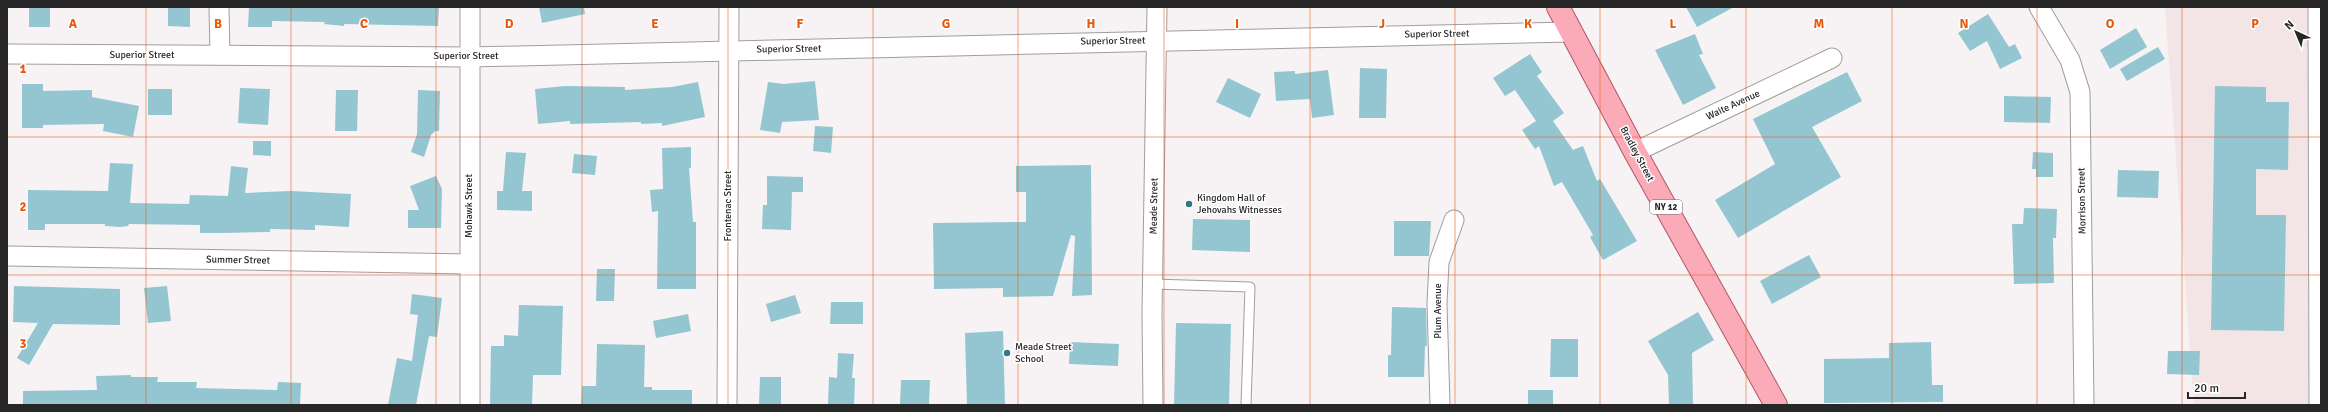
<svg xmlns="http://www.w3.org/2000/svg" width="2328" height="412" viewBox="0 0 2328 412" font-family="Signika,sans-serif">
  <rect width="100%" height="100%" fill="#f7f2f3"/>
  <polygon fill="#f3e5e6" points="2165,7 2321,7 2321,405 2194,405"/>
  <g fill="#94c6d2">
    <rect x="29" y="7" width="21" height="20"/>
    <polygon points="168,7 190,7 190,27 168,26"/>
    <polygon points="249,7 439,7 438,26 344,24 344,26 324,24 325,22 272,21 272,27 248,27"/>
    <polygon points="539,7 584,7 585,14 542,23"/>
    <polygon points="1686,7 1734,7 1697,27"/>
    <polygon points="1988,14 2009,47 2015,44 2022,58 2000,69 1987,41 1970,51 1958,33"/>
    <polygon points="2136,28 2147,47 2110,69 2100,50"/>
    <polygon points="1695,34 1703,54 1699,55 1716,88 1683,105 1655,50"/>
    <polygon points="2158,47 2165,59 2127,81 2120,69"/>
    <polygon points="1530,54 1542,72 1537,76 1564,113 1553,121 1573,150 1583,146 1597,181 1600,179 1637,241 1603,260 1590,237 1593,235 1562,182 1554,186 1539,146 1535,149 1522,130 1536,121 1515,90 1505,96 1493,78"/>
    <polygon points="1360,68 1387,69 1386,118 1359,118"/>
    <polygon points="1328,70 1334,115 1312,118 1310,99 1276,101 1274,72 1295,71 1295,74"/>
    <polygon points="1847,72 1862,101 1812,127 1841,177 1738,238 1715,200 1775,164 1753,119"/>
    <polygon points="1228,78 1261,94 1250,118 1216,102"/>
    <polygon points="815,81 819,120 782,122 780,133 760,130 768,82 784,84"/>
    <polygon points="698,82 705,117 662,126 662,123 641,124 641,122 570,124 570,121 538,124 535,89 565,86 625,87 625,90 672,87"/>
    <polygon points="22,84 43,84 43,91 92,90 92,97 139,106 133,137 103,131 104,124 43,125 43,128 22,128"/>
    <polygon points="2215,86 2266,87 2266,102 2289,102 2288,170 2256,169 2256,215 2286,215 2284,331 2211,330"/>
    <polygon points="240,88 270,89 268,125 238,123"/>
    <rect x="148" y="89" width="24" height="26"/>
    <polygon points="336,90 358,90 357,131 335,131"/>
    <polygon points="418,90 440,91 439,131 435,131 431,135 424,157 411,152 417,134"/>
    <polygon points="2004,96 2051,97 2050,123 2004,122"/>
    <polygon points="815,126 833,127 831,153 813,151"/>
    <polygon points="253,141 271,141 271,156 253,155"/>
    <polygon points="691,147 691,168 689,168 693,222 696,222 696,289 657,289 658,211 652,212 650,190 663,189 662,148"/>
    <polygon points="506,152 526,153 522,191 532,191 532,211 497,210 497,191 503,191"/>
    <polygon points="2033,152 2053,153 2053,177 2036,177 2036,169 2032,169"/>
    <polygon points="574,154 597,156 595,175 572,173"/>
    <polygon points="110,163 133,164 130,203 189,204 190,195 228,196 231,166 248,168 245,193 291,191 351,194 349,227 315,225 315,230 270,229 270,232 223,233 200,233 200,225 129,224 128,226 120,227 105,226 105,224 45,224 45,230 28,230 28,190 108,191"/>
    <polygon points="1091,165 1092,295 1072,296 1075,236 1071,235 1053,296 1003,297 1003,288 934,289 933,223 1026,222 1026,192 1016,192 1016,166"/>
    <polygon points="2118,170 2159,171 2158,198 2117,197"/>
    <polygon points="436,176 442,189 441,228 408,228 408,210 419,210 410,186"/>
    <polygon points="767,176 803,177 803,192 792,192 791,230 762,229 763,205 767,205"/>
    <polygon points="2024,208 2057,209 2056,238 2053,238 2054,283 2014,284 2012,224 2023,224"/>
    <polygon points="1193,219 1250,220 1250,252 1192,250"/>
    <polygon points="1394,221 1431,221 1429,256 1394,256"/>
    <polygon points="1809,255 1821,277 1772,304 1760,281"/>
    <polygon points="597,269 615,269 614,301 596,301"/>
    <polygon points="14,286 120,289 120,325 53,324 29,365 17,358 38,323 13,322"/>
    <polygon points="167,286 171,321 148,323 144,288"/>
    <polygon points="412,294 442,298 437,337 429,336 416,405 388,405 397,358 412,361 418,315 410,314"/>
    <polygon points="795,295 801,313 771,322 766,304"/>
    <polygon points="831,302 863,302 863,324 830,324"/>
    <polygon points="519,305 563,306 561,375 533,375 532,405 490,405 491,346 504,346 504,335 518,336"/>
    <polygon points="1392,307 1426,308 1427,346 1425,346 1424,377 1388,377 1388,355 1391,355"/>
    <polygon points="1698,312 1714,340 1692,353 1693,405 1669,405 1668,375 1648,341"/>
    <polygon points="688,314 691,331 656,338 653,321"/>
    <polygon points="1176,323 1231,324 1229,405 1174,405"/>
    <polygon points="1003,331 1005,405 967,405 965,333"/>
    <polygon points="1551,339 1578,339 1578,377 1550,377"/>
    <polygon points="1070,342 1119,344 1118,366 1069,364"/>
    <polygon points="1931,342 1932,385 1943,385 1943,402 1824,403 1824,359 1889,358 1889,343"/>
    <polygon points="597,344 645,345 644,387 652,387 652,390 692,390 692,405 581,405 582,386 596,386"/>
    <polygon points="2168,351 2200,351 2199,375 2167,374"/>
    <polygon points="838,353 854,354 852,378 855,378 854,405 828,405 829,377 837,378"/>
    <polygon points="131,375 131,377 158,377 157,382 197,382 196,388 277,390 278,382 301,383 300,405 23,405 23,391 97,390 96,376"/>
    <polygon points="760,377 781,377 781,405 759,405"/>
    <polygon points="901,380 930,380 929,405 900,405"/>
    <rect x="1528" y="390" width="25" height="15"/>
  </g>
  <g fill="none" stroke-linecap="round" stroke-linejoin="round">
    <defs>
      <polyline id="lane" points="1152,284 1250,287 1246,405"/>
      <g id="street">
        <polyline points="219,7 220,55"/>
        <polyline points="2039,7 2070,60 2080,92 2084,405"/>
        <polyline points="2318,7 2319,405"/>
        <polyline points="7,54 470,57 1572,32"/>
        <polyline points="1635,152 1832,58"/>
        <polyline points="7,256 469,264"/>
        <polyline points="470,405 470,7"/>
        <polyline points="727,405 729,7"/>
        <polyline points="1153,405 1152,314 1157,7"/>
        <polyline points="1440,405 1437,304 1439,262 1454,220"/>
      </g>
      <polyline id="primary" points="1558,7 1635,152 1776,405"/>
    </defs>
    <use href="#lane" stroke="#a19d9d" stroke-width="11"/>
    <use href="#street" stroke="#a19d9d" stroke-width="21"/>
    <use href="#primary" stroke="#b05865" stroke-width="24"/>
    <use href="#lane" stroke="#fff" stroke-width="9"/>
    <use href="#street" stroke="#fff" stroke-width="19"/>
    <use href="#primary" stroke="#fbabb7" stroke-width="22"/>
  </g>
  <path fill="none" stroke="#e8590c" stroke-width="1" stroke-opacity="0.55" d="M146,7V405M291,7V405M436,7V405M582,7V405M728,7V405M873,7V405M1018,7V405M1164,7V405M1310,7V405M1455,7V405M1600,7V405M1746,7V405M1892,7V405M2037,7V405M2182,7V405M7,137H2321M7,275H2321"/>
  <g fill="#327785" stroke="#fff" stroke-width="1.5">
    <circle cx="1189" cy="204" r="4"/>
    <circle cx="1007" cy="353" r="4"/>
  </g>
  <g text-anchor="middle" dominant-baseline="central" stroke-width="3" stroke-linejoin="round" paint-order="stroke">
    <rect fill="#fff" stroke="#686868" stroke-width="1" x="1650" y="200" width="32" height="14" rx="3"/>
    <g font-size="9" font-weight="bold" fill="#282727">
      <text x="1666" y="207">NY 12</text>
    </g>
    <g font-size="10" fill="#282727" stroke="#fff">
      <text transform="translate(1437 34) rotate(-1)">Superior Street</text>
      <text transform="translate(1113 41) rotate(-1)">Superior Street</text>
      <text transform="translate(789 49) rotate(-1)">Superior Street</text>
      <text x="142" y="55">Superior Street</text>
      <text x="466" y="56">Superior Street</text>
      <text transform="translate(1733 105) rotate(-25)">Waite Avenue</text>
      <text transform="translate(1637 154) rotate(62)">Bradley Street</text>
      <text transform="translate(2082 201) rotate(-91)">Morrison Street</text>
      <text transform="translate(469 206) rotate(-90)">Mohawk Street</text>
      <text transform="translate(728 206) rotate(-90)">Frontenac Street</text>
      <text transform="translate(1154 206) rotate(-89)">Meade Street</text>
      <text transform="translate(238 260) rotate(1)">Summer Street</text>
      <text transform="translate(1438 311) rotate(-90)">Plum Avenue</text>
    </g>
    <g font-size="10" fill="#282727" stroke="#fff" text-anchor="start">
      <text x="1197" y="198">Kingdom Hall of<tspan x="1197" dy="12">Jehovahs Witnesses</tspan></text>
      <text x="1015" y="347">Meade Street<tspan x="1015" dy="12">School</tspan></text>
    </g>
  </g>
  <g font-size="13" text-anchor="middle" font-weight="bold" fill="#e8590c" stroke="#fff" stroke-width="3" stroke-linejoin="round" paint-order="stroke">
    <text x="73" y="28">A</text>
    <text x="218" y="28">B</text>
    <text x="364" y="28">C</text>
    <text x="509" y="28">D</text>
    <text x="655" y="28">E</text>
    <text x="800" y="28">F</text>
    <text x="946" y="28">G</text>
    <text x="1091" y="28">H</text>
    <text x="1237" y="28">I</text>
    <text x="1382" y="28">J</text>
    <text x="1528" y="28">K</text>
    <text x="1673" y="28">L</text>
    <text x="1819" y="28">M</text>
    <text x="1964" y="28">N</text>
    <text x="2110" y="28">O</text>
    <text x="2255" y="28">P</text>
    <text x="23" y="73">1</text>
    <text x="23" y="211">2</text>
    <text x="23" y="348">3</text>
  </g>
  <rect width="2328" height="412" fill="none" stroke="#282727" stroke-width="16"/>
  <g transform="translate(2296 32) rotate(316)" stroke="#ffffff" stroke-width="3" paint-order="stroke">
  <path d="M0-3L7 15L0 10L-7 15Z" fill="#282727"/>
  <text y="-6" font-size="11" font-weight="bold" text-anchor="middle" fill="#282727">N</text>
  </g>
  <path d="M2188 392v6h57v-6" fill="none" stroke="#282727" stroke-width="2"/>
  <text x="2194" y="392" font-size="12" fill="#282727" stroke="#ffffff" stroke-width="3" paint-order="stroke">20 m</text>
</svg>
